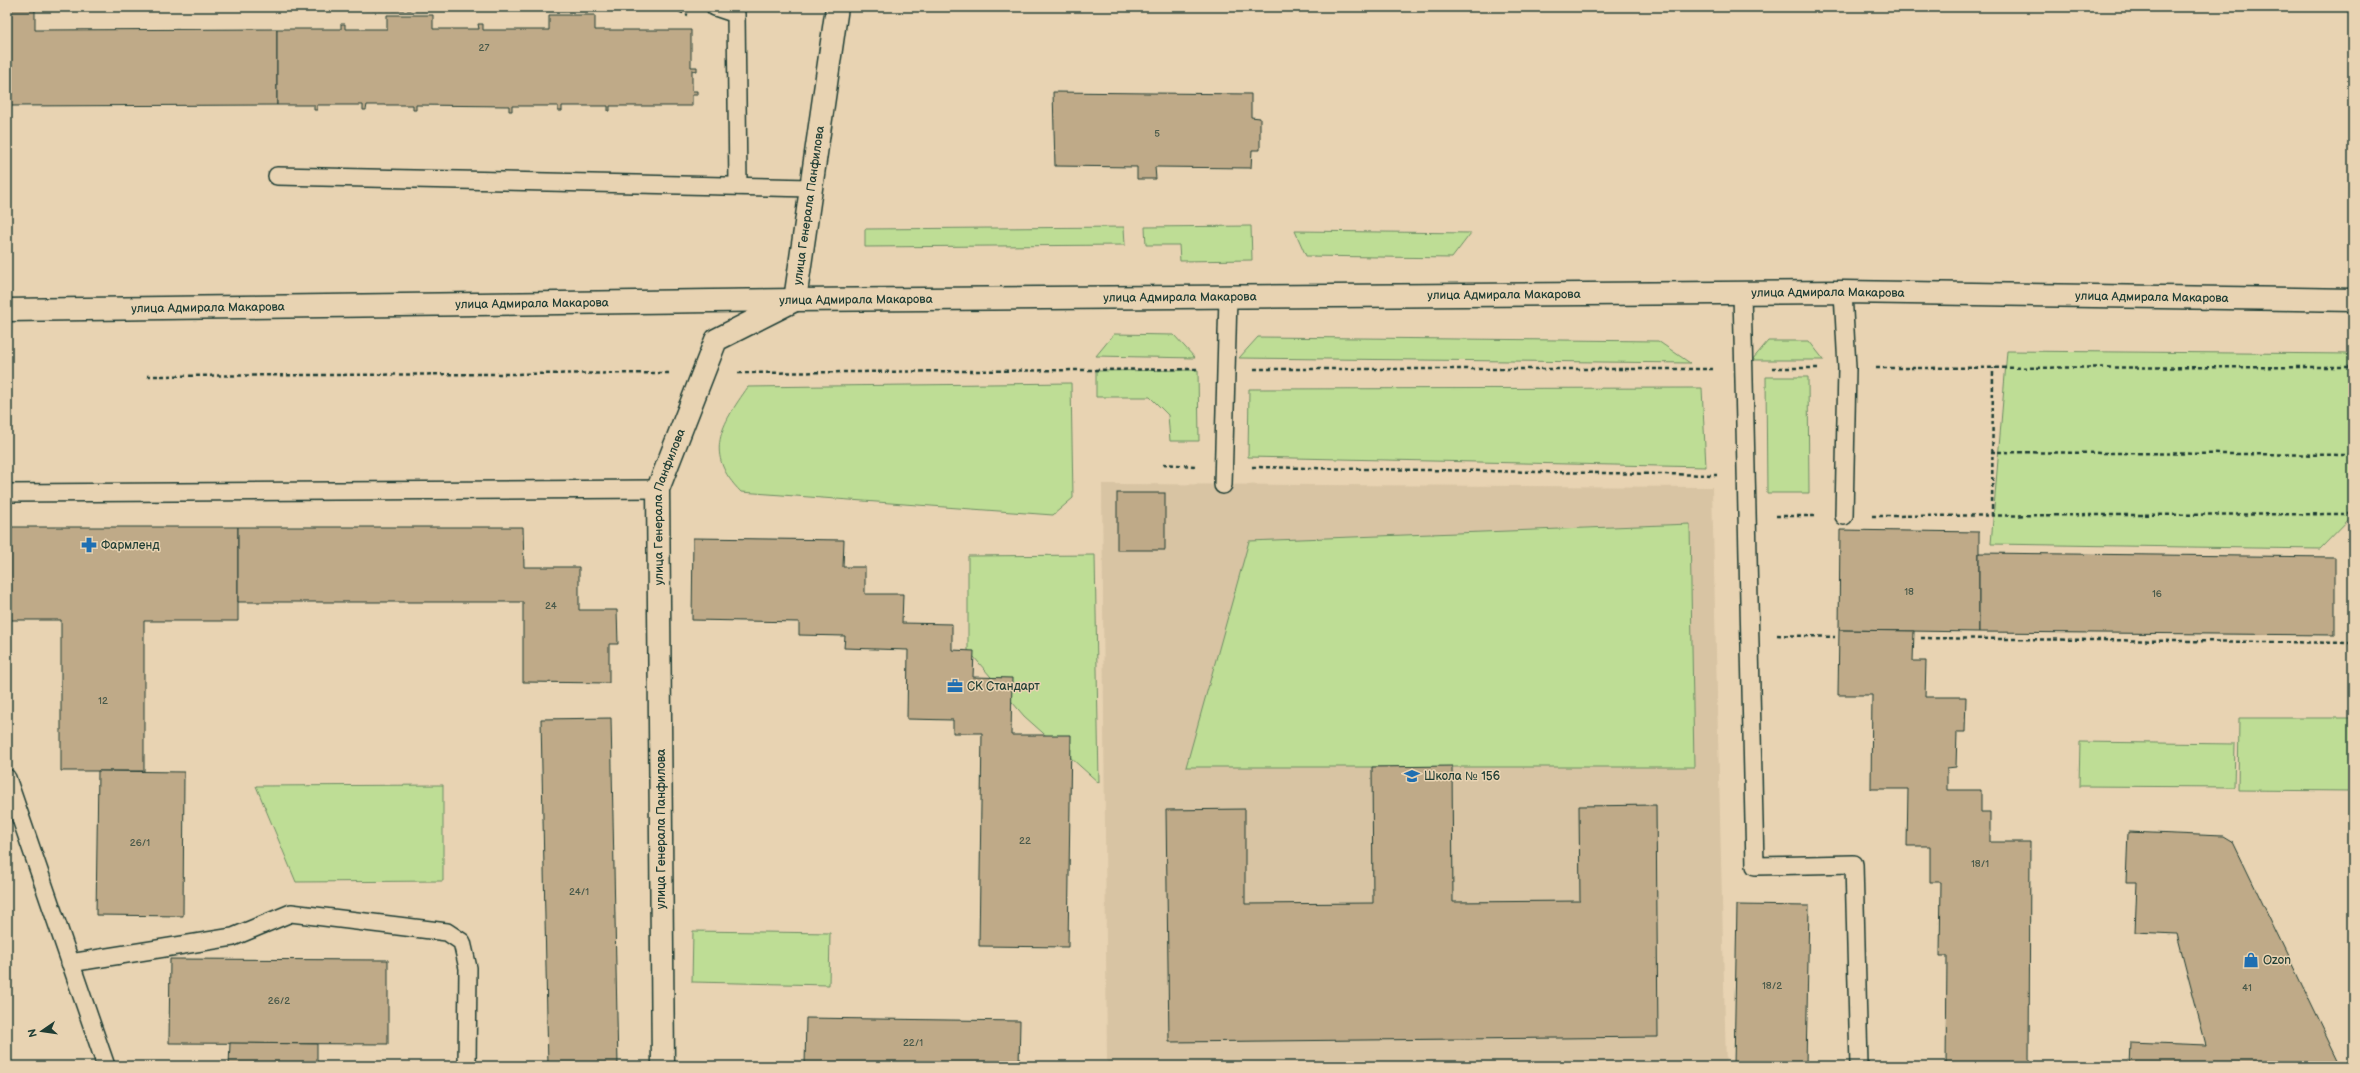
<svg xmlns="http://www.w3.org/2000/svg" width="2360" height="1073" viewBox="0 0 2360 1073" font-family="'Balsamiq Sans',sans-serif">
  <rect width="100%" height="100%" fill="#e8d3b2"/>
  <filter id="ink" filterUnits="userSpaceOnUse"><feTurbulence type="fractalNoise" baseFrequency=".025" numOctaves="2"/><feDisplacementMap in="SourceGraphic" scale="8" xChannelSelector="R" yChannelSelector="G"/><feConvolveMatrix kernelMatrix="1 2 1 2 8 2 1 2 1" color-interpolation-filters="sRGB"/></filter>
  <g filter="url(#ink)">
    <polygon fill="#d8c4a3" points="1102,484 1712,487 1726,1066 1107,1066"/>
    <g fill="#bedd95" stroke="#6e8d64">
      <polygon points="1251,226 1252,260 1180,261 1179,245 1146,245 1145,227"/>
      <polygon points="1124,227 1125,245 865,247 865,229"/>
      <polygon points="1295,231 1471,233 1452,258 1306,256"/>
      <polygon points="1114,334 1174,335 1195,358 1096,356"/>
      <polygon points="1258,337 1658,341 1690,363 1239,358"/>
      <polygon points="1768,341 1809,341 1824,360 1752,360"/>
      <polygon points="2007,351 2353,354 2353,515 2320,549 1991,544"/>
      <polygon points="1198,370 1199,441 1170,441 1168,415 1150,397 1096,397 1096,371"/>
      <polygon points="1766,377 1808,377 1809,493 1767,493"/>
      <path d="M1071,383L1073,498L1053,515L741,492C703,454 721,425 748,387Z"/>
      <polygon points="1702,388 1706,467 1248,457 1249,389"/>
      <polygon points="1690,524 1694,767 1186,767 1249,541"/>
      <polygon points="1095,555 1099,783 1024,716 968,650 968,556"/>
      <polygon points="2239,718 2353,718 2352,791 2238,790"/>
      <polygon points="2080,742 2235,744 2234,787 2079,786"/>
      <polygon points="443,785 443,881 296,882 256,786"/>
      <polygon points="693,931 830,933 829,985 692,982"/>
    </g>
    <g fill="#bfaa88" stroke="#1f3d34">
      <polygon points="7,7 35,7 35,30 277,29 277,105 7,106"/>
      <polygon points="387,15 433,15 433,29 479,29 478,24 483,24 483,30 549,30 549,15 595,15 595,30 691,30 691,67 697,67 697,71 692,70 692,91 697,91 697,95 692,95 692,106 610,106 610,111 608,111 608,106 562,106 562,111 558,111 558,106 512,106 512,111 509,111 509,106 416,105 416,110 413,110 413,105 367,105 366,110 363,110 363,105 317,105 317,110 314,110 314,105 277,105 277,29 341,29 341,24 345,24 345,29 387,29"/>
      <polygon points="1053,92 1251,94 1251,117 1260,118 1260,150 1252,150 1251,168 1155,167 1156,179 1137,179 1137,167 1055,166"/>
      <rect x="1117" y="493" width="48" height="57"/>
      <polygon points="7,527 238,527 238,621 144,621 144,771 61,771 61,620 7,620"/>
      <polygon points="238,527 523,527 524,567 579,567 579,610 617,610 618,644 609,644 609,683 523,682 523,602 238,602"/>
      <polygon points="1840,530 1979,532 1979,632 1839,630"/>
      <polygon points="693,538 844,540 843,567 865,567 865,594 903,594 902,623 952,624 952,650 974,651 973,677 1012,678 1011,735 1071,735 1068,947 979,946 982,733 953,733 953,720 907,719 908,650 844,648 845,636 799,635 799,622 692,620"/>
      <polygon points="1979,553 2335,557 2335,635 1979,632"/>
      <polygon points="1839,630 1914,631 1913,661 1926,661 1925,697 1966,697 1965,732 1957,732 1956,767 1947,768 1947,790 1981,790 1981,812 1990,812 1990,842 2030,842 2029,1066 1946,1066 1947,956 1940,956 1941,882 1930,882 1930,846 1907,846 1908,789 1871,789 1872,695 1838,695"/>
      <polygon points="611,718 618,1066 548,1066 541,719"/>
      <polygon points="1452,766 1453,902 1580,901 1579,806 1656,805 1658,1037 1169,1042 1166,810 1245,809 1245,904 1373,903 1372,767"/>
      <polygon points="98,771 184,772 183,916 96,915"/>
      <polygon points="2128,832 2223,836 2233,842 2341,1066 2129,1066 2130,1042 2206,1045 2177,934 2135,932 2137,882 2126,882"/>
      <polygon points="1737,905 1809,906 1806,1066 1734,1066"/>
      <polygon points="170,959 388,960 388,1044 169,1043"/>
      <polygon points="806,1018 1020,1021 1019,1066 805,1066"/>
      <polygon points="230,1043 317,1044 317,1066 229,1066"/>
    </g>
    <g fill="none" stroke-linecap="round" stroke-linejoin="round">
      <defs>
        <g id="service">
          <polyline points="715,7 736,14 738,186"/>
          <polyline points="277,176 811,188"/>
          <polyline points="1742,292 1755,866 1854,864 1859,1066"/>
          <polyline points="1843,292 1847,368 1844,516"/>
          <polyline points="1223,485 1228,297"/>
          <polyline points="7,493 658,489"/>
          <polyline points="7,778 106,1066"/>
          <polyline points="70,963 233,937 291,913 447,932 462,942 468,968 467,1066"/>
        </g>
        <g id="minor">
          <path id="s1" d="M7,310L795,300L1843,292L2353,300"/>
          <path id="s2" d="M663,1066L658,489L716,340L795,300L837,7"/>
        </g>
      </defs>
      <use href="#service" stroke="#1f3d34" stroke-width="20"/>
      <use href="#minor" stroke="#1f3d34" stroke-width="25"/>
      <g stroke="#1f3d34" stroke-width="2.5" stroke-dasharray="4 3" stroke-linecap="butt">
        <polyline points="295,9 673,9 688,15"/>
        <polyline points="1772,368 1819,368"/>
        <polyline points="1876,368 2353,367"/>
        <polyline points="1254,369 1715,369"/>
        <polyline points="738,373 1199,369"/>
        <polyline points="147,376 671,373"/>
        <polyline points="1991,452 2353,455"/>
        <polyline points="1163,464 1195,466"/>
        <polyline points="1252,467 1717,475"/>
        <polyline points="1776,516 1817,516"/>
        <polyline points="1872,516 2353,514"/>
        <polyline points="1992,516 1993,368"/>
        <polyline points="1777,635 1835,637"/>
        <polyline points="1921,638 2353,643"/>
      </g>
      <use href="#service" stroke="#e8d3b2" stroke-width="17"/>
      <use href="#minor" stroke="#e8d3b2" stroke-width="22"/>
    </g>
  </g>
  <defs>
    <symbol id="pharmacy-bare" viewBox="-9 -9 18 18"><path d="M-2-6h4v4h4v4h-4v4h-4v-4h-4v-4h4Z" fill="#1f6fb2" stroke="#e8d3b2" stroke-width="2.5" paint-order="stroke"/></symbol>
    <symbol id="office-bare" viewBox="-9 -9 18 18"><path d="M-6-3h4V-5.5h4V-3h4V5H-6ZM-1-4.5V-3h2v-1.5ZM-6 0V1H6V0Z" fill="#1f6fb2" stroke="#e8d3b2" stroke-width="2.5" paint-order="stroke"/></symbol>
    <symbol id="school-bare" viewBox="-9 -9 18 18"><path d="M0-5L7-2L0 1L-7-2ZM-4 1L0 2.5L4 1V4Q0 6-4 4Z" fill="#1f6fb2" stroke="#e8d3b2" stroke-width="2.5" paint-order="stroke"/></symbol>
    <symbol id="shop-bare" viewBox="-9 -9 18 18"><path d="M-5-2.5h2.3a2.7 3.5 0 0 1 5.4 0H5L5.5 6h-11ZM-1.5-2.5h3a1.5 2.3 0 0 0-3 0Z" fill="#1f6fb2" stroke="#e8d3b2" stroke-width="2.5" paint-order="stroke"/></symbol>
  </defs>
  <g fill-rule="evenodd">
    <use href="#pharmacy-bare" x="78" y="534" width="22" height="22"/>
    <use href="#office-bare" x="944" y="675" width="22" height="22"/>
    <use href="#school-bare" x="1401" y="765" width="22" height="22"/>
    <use href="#shop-bare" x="2240" y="949" width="22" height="22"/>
  </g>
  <g text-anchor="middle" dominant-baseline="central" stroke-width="3" stroke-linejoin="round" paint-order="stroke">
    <g font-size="10" fill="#475849">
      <text x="484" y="48">27</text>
      <text x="1157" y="134">5</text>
      <text x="1909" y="592">18</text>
      <text x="2157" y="594">16</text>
      <text x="551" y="606">24</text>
      <text x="103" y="701">12</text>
      <text x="1025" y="841">22</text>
      <text x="140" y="843">26/1</text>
      <text x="1980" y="864">18/1</text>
      <text x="579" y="892">24/1</text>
      <text x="1772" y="986">18/2</text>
      <text x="2247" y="988">41</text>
      <text x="279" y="1001">26/2</text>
      <text x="913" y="1043">22/1</text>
    </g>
    <g font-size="12" fill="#1f3d34" stroke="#e8d3b2">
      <text stroke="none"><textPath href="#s2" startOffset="921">улица Генерала Панфилова</textPath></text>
      <text stroke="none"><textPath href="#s1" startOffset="1821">улица Адмирала Макарова</textPath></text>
      <text stroke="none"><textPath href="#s1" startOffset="1497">улица Адмирала Макарова</textPath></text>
      <text stroke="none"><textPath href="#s1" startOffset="1173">улица Адмирала Макарова</textPath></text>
      <text stroke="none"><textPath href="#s1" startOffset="2145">улица Адмирала Макарова</textPath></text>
      <text stroke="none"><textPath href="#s1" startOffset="849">улица Адмирала Макарова</textPath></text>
      <text stroke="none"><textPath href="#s1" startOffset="525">улица Адмирала Макарова</textPath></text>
      <text stroke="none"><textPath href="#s1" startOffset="201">улица Адмирала Макарова</textPath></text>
      <text stroke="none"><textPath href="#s2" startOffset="561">улица Генерала Панфилова</textPath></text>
      <text transform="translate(661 829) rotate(-90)">улица Генерала Панфилова</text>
    </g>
    <g font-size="12" fill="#1f3d34" stroke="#e8d3b2" text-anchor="start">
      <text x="101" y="545">Фармленд</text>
      <text x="967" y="686">СК Стандарт</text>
      <text x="1424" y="776">Школа № 156</text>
      <text x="2263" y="960">Ozon</text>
    </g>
  </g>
  <rect width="2360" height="1073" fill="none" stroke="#e8d3b2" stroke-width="24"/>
  <rect x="12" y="12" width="2336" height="1049" fill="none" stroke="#1f3d34" stroke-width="1.5" filter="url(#ink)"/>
  <g transform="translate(42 1031) rotate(257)" stroke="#e8d3b2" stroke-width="3" paint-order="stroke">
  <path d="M0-3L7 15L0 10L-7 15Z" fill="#1f3d34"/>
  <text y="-6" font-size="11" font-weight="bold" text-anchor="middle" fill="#1f3d34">N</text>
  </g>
</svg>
